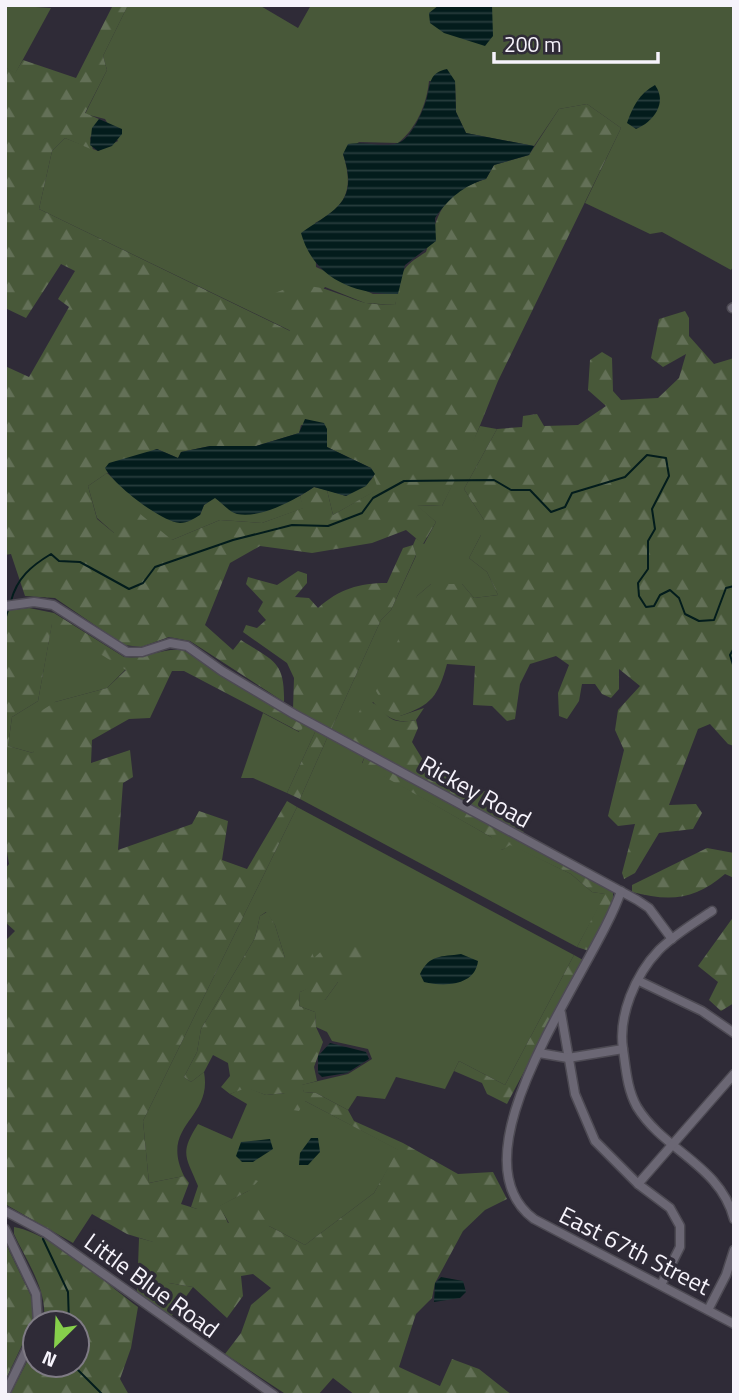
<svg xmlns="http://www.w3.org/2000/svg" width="739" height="1400" viewBox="0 0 739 1400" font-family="'Titillium Web',sans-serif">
  <defs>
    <pattern id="forest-firs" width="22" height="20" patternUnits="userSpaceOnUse" patternTransform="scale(1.75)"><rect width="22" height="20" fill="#485839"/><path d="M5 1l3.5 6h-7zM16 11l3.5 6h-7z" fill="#637057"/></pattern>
    <pattern id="water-rules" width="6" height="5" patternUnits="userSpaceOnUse" patternTransform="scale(1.75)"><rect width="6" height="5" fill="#031c1c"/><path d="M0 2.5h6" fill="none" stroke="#283d3e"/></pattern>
  </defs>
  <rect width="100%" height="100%" fill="#2f2b37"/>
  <g fill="#485839">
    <polygon points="5,5 51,8 15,74 5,67"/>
    <path d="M128,5H259L298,28L311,5H734V265L731,270L662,232L650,234L585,203L621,128L587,104L559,109L534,146L466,133L456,112L455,81H429C427,104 416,129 398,143L359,142L343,154C354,189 347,206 315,223L316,267L373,294H398L395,305L365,303L325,287L291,331L39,209L52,151L65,138L98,151L118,141L105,119L85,114L107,70L103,56Z"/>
    <path d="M480,426L497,429L464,489L484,520L481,535L469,558L487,572L498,595L474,598L462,584H431L417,596L400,716L424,708L416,720C395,724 387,718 373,702L346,738L331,730L381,620L391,610L416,556L413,545L416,538L424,544L436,522L416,505L442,506Z"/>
    <polygon points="107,473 129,493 200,515 204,505 215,497 230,510 277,505 300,496 304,508 262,523 220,520 172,540 114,533 97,518 88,486"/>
    <polygon points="375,474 379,489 333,515 327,490 346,496 371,480"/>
    <polygon points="52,623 126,669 107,688 55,702 33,753 8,746 12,717 38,701"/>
    <polygon points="263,713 299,732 305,724 316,730 287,793 253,778 241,778"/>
    <polygon points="328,736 365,756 362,763 491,837 502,850 510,844 571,874 592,892 606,894 577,947 300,799"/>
    <path d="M297,807L574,955L505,1085L459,1061L445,1089L396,1077L385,1099L357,1096L348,1110L316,1093L304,1092L301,1085L348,1074L372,1059L368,1049L332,1041L327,1032L316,1027L315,1012L299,1006L300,992L310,987L325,1000L338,982L314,958H285L275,925L266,912L260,916L255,938L201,1029L197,1052L184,1077L191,1082L204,1072C213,1120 159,1124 184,1176L149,1183L143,1121Z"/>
    <path d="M246,1087L266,1095L285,1093L305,1101L399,1150L374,1193L305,1245L269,1226L229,1223L219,1206L250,1190L197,1209L191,1207L198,1186C186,1156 179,1154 198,1124L232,1139L247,1104L230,1094Z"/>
    <polygon points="139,1238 154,1242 169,1283 193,1287 171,1317 137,1293"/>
  </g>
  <g fill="url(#forest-firs)" fill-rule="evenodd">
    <path d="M113,5H128L103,56L107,70L85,113L99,119L90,138L93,150L65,138L52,151L39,209L290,331L273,294C310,277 327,291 362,302C373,305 385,304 395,305C402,273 397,270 426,252C440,212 440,193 486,179L494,165L529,155L559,109L587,104L621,128L498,381L470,450L442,506L417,505L436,522L423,544L406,530L372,543L312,553L260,546L230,563L205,625L233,650L241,640C273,661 285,660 284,702L190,641L169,637L141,647L124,645L55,598L25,596L11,554L5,555V366L29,377L69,307L58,299L75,271L61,264L26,318L5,308V67L15,73L23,60L76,78ZM301,425L327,429V447L371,468L378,489L333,515L327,490L314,487L300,496L303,508L262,523L220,520L172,540L139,513L114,533L97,519L88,486L107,473L157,449L178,458L181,452L210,446H256L299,433Z"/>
    <path d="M685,311L689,318V336L714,364L734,358V746L728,744L710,724L698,729L669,805L696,804L702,813L693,829L659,833L635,873L624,879L622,873L635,824L618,826L608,816L624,750L615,730L618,710L640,686L619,669V689L611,698L602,694L595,684H582L579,701L567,719L559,716L558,693L569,665L556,656L530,664L520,684L515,719L507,721L492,706L473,705L475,666L447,664C438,696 432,705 400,716L387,710L376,691L417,596L431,584H462L474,598L498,595L487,572L469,558L481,535L476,524L484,520L464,489L497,429L522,427L523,416L537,414L544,426L578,425L606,406L588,390L590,360L602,352L612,358L613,391L621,400L658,398L679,378L686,354L663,367L651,358L659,319Z"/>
    <path d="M413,545L416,555L391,610L381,620L331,730L293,709L294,678L287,663L243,632L246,625L257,628L266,620L258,611L263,602L246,584L248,577L277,585L298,571L307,574V583L295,597L309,598L318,608C339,589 359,583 387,583L403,548Z"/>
    <path d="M29,608L54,613L124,657C147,660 158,648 183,650L305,724L300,732L184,671H172L150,718L129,719L92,740L91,763L130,750L133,777L123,783L118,850L192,824L199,811L228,821L222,860L247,869L287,801L297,807L143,1121L149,1183L184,1176L189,1183L181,1204L197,1209L204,1181L228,1164L235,1172L258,1181L250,1190L220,1206L228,1223L258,1209L269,1226L305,1245L374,1193L398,1150L305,1101L299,1111L287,1109L285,1093L266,1095L246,1088L230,1094L221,1087L230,1076L228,1063L213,1055L204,1072L191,1082L184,1077L197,1052L201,1029L255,938L260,916L267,912L275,925L285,958L296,942L308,941L314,958L328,945L346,944L363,949L365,963L353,980L338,982L325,1000L313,997L310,988L300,992L299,1006L315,1012L316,1027L323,1042L314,1067L317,1081L302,1085L304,1092L316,1093L348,1110L354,1121L403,1143L458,1174L493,1172L507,1199L485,1210L463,1231L435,1283L432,1298L416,1314L399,1367L440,1386L452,1359L479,1369L512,1395H355L333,1378L318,1395H287L225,1354L241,1333L251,1305L271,1288L253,1274L241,1276L243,1296L227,1318L193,1287L169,1283L153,1270V1242L127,1234L92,1214L73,1243L5,1204V941L15,931L5,922V869L9,864L5,841V611ZM52,624L126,670L107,688L55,702L41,711L33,753L8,746L12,717L38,701Z"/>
    <path d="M365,700C390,706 380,727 416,720L418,728L412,742L426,765L445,772L451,785L466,792L474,789L490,792L491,808L500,814H514L525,828L523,833L346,738Z"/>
    <polygon points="316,730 328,736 300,799 287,793"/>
    <polygon points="365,756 613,891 613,902 589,951 577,947 605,894 592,892 571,874 510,845 502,850 495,846 491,837 362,764"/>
    <path d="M707,848L734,853V878L725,874C695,900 670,902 632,892V885Z"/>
    <polygon points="734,916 734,1003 721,1011 709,1000 718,982 698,966"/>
    <polygon points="574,955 583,960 507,1104 487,1094 482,1083 454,1071 459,1061 505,1085"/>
    <path d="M14,1227C53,1234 105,1283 138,1307L131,1348L120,1379L129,1395H10L35,1346V1365H77V1323H43C50,1294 26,1260 14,1234Z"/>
    <polygon points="5,1242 32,1298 33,1322 5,1381"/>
  </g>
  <g fill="url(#water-rules)">
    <polygon points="439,5 492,5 493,36 485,46 444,33 430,23 429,13"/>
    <path d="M447,69L455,81L456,112L466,133L534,146L529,155L494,165L486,179C463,186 449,198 435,218L436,241L405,265L398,294C353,295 313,277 301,233C336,209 359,202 343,154L348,144C363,141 384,148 398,143C411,139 424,110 427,97C431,82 429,73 447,69Z"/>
    <path d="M655,85C668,103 653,122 636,129L627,123C633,106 639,94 655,85Z"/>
    <polygon points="99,119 122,129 122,134 112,146 98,151 90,145 92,128"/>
    <path d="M305,419L324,423L327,429V447L371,468L375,474L366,486L346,496L314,487C295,500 260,519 237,514C229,512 221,502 215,498L204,505L200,515C193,519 188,523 180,523C161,522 113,484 105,468L109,463L157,449L178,458L181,452L210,446H256L299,433Z"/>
    <path d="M461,954L478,961C475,986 444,987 424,982L420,974C430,954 441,957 461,954Z"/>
    <polygon points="330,1043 366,1052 369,1059 347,1073 322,1077 318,1073 318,1056"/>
    <polygon points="311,1138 318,1138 320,1152 308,1165 299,1165 300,1153"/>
    <polygon points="270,1139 273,1149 253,1162 242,1162 236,1156 241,1142"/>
    <polygon points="441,1277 463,1281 466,1292 460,1298 434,1302 435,1283"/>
  </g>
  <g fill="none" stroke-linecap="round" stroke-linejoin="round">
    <g stroke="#031c1c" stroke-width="2">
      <path d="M11,601C17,578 31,566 51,554L59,561L80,562L129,589L143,583L155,567L233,540L292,525L328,526L362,513L373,498L404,481L494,480L511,490H530L551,512L565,507L572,493L625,477L647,455L666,458L669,476L652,509L655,529L648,541V569L638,583L639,596L646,607L654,606L660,595L670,590L679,598L685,614L699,621L714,620L726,588L734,586"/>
      <polyline points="5,620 8,610"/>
      <polyline points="5,623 5,652"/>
      <polyline points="734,648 730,655 734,668"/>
      <polyline points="43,1239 68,1292 69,1323"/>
      <polyline points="73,1365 103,1395"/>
    </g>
    <defs>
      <g id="minor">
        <polyline points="732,308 734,307"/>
        <polyline points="5,606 34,602 53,605 127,652 142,652 170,643 187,646 222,671 294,714 637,900 649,908 672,939"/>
        <path d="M621,891C597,966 446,1154 534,1219L734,1324"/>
        <polyline points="639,981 702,1011 734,1033"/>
        <polyline points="561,1013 575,1094 595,1141 638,1184 670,1208 680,1226 680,1247 661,1285"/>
        <path d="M623,1049C626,1069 627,1089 637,1107C664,1151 720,1165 734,1219"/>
        <path d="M539,1053L568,1058L623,1049C618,1016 635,975 659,950C674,935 694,923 712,911"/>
        <polyline points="638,1184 734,1074"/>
        <polyline points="5,1211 46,1233 274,1395"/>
        <polyline points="5,1229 36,1294 38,1323"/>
        <polyline points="708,1310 726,1275 734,1250"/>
        <polyline points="5,1394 35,1332"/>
      </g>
    </defs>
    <use href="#minor" stroke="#4d4a53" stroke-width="11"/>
    <use href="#minor" stroke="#6b6774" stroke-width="8"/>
  </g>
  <g text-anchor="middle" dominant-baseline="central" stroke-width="7" stroke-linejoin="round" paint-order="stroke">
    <g font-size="24" fill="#f6f3fb" stroke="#2f2b37">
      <text transform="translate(476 791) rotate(29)">Rickey Road</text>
      <text transform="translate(635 1250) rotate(27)">East 67th Street</text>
      <text transform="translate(152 1285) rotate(36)">Little Blue Road</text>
    </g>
  </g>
  <rect width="739" height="1400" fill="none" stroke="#f6f3fb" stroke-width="14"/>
  <g transform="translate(56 1344) rotate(204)"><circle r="33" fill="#2f2b37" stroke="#7f7b85" stroke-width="2"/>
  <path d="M0-5L12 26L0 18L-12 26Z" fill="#86cf4b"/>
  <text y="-10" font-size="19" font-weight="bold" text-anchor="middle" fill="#f6f3fb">N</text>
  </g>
  <path d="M494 52v10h164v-10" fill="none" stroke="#f6f3fb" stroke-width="3.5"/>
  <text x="504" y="52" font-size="21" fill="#f6f3fb" stroke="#2f2b37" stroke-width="5" paint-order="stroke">200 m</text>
</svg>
